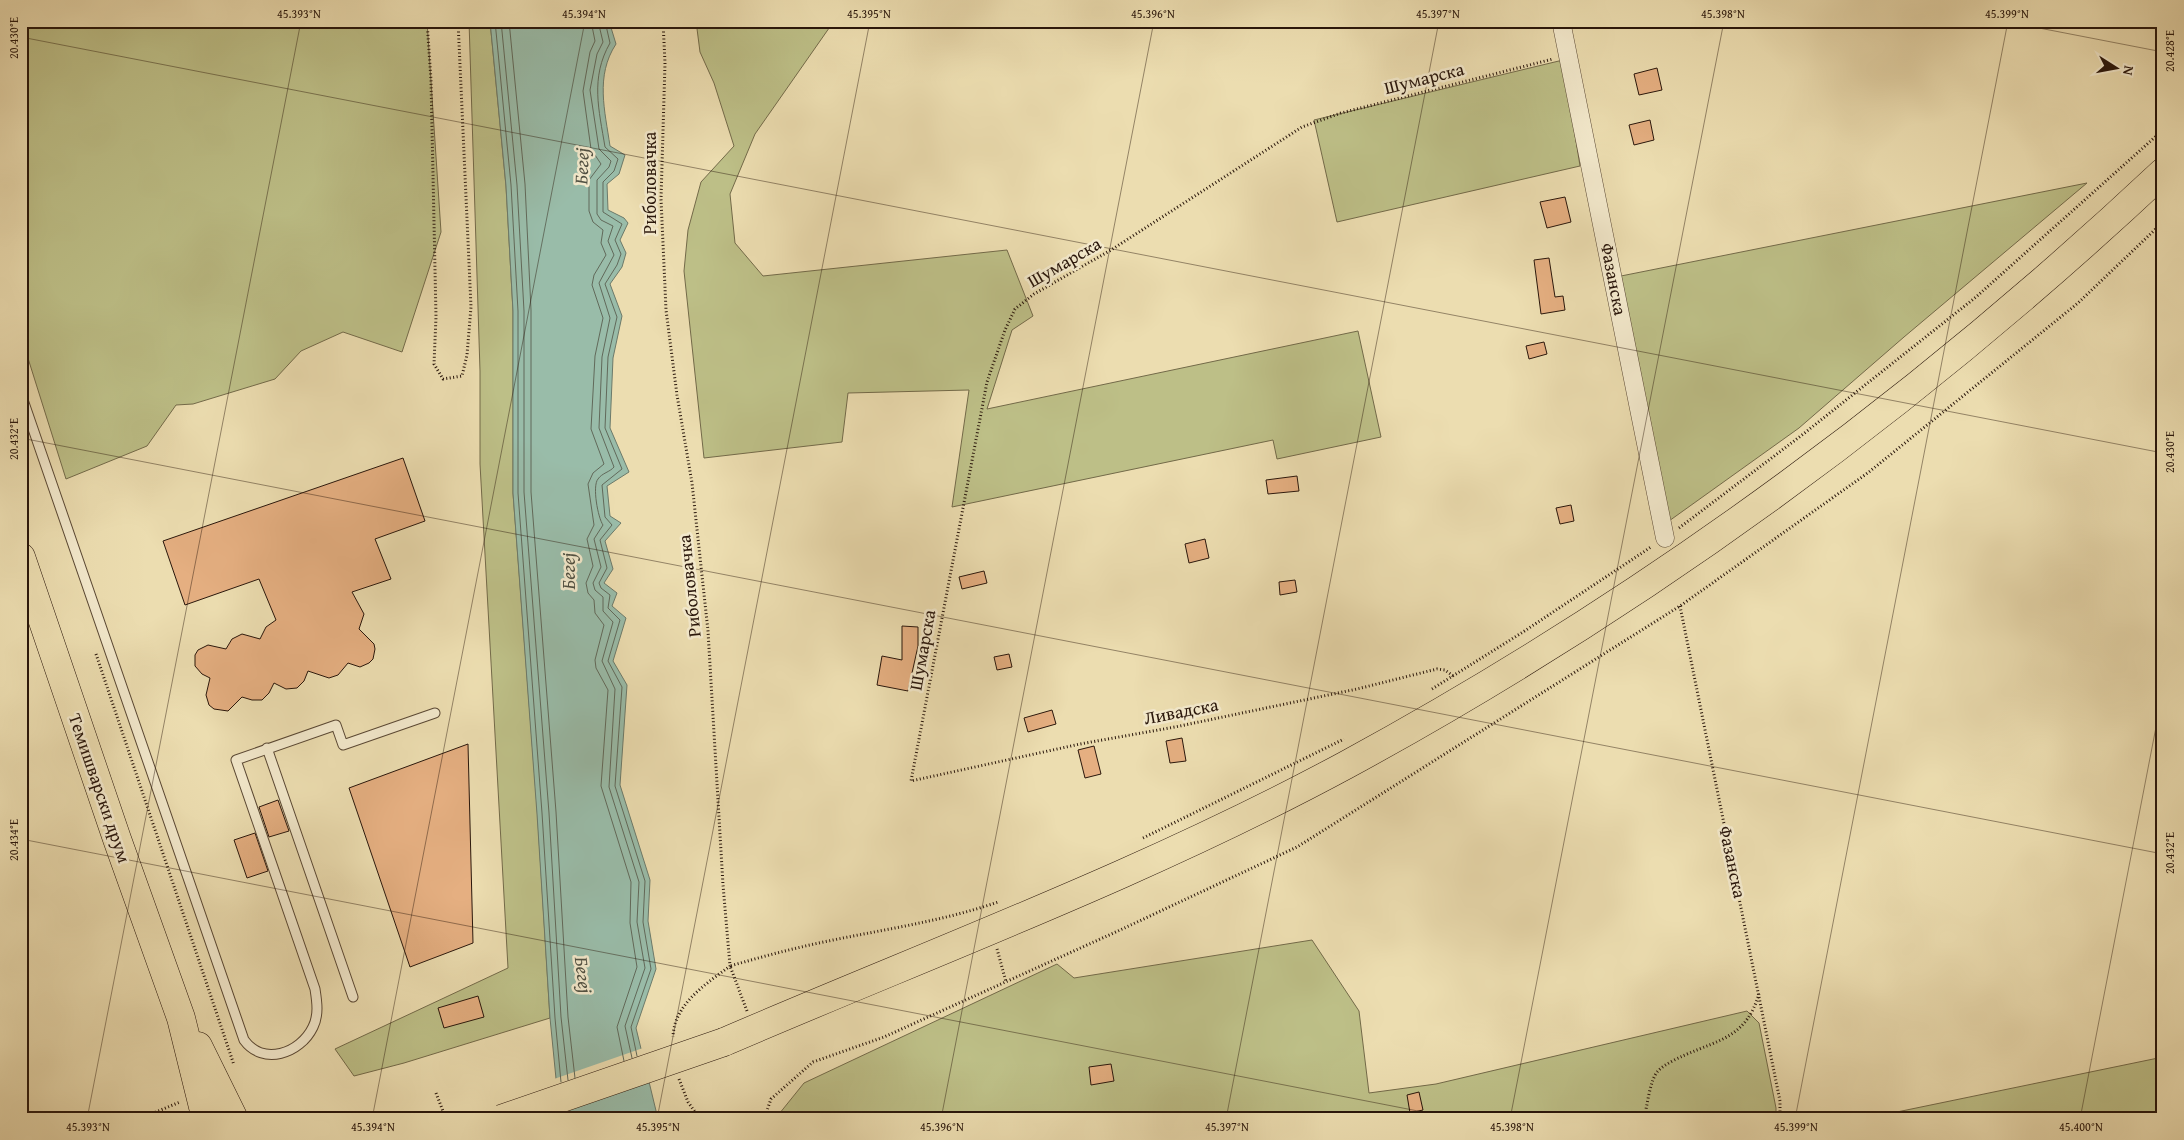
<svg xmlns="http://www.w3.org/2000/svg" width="2184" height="1140" viewBox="0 0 2184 1140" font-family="'Gentium Book Plus',serif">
  <rect width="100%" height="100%" fill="#ecddb0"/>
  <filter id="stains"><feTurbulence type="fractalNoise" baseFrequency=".004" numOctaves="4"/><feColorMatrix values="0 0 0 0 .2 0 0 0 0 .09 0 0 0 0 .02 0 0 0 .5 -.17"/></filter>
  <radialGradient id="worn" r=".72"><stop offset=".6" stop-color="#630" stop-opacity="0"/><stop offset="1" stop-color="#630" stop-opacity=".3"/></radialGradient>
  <g fill="#bdbf87" stroke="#736a49">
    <polygon points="21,21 427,21 441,232 402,352 343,332 301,351 275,379 193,404 176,405 147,446 66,479 21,336 21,290 28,289 21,271"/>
    <polygon points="469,21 490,21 506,186 513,311 513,493 537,806 550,1018 404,1063 354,1076 335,1049 508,968 480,464 480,371"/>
    <polygon points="696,21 834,21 755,134 730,194 735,243 763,276 1007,250 1033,316 1012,330 987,409 1358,331 1381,437 1277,459 1273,440 952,507 969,390 848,393 842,442 704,458 684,271 688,230 701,182 734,146 714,83 700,52"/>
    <polygon points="1563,60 1580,166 1337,222 1314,120"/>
    <polygon points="2087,183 1904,337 1799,428 1669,521 1621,276"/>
    <polygon points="1312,940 1359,1011 1369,1093 1436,1084 1747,1011 1759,1023 1776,1108 1776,1119 775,1119 804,1083 1057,964 1074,978"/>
    <polygon points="2163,1057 2163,1119 1863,1119"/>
  </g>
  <path fill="#99bca9" stroke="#6c7a6a" d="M490,21H609L616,44C595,76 605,111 610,146L625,155L619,174L607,184L608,210L624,218L628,223L620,240L626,253L622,267L610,284L622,316L613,358L610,428L629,472L607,486L610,516L621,523L605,541L613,569L604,583L617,593L612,606L626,618L613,661L627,685L620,785L650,880L648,921L656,969L636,1028L658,1119H560L550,1018L537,814L513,493V311L506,186Z"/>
  <polygon fill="#ecddb0" points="643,1048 651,1077 557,1110 554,1079"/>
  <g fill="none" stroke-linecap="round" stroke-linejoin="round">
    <g stroke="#61695a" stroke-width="1">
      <polyline points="495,21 511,185 518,311 518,493 542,813 555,1018 561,1082"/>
      <polyline points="501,21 517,185 524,311 524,492 549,813 561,1017 568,1080"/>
      <polyline points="509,21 525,184 531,310 531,492 556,812 568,1017 575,1078"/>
      <polyline points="591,21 595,41 590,52 583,91 591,149 601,164 589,180 589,211 593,222 603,230 601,243 606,255 594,275 592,285 603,318 595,356 591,429 604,464 593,473 588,484 594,525 587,539 593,566 586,583 588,593 594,600 595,613 604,625 595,660 596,668 608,690 601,786 631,882 630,923 637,967 617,1027 624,1061"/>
      <path d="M598,21L603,42L597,54L590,90L599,149L611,161L609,167L597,180V214L601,220L613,226L608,241L614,255L599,283L610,318L602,357L599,428L614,467C610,472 602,473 598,479C592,486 598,518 603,525L594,539L601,567L593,583L595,590L603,597V611L613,622L602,661L615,689L609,787L639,882L637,922L645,968L625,1026L632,1058"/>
      <path d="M605,21L610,43C590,78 599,110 605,147L618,159L614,171L603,182V212L622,224L615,240L621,254L617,265L605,284L617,317L608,357L605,428L622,469L602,485L605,517L612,525L600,540L607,568L599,583L601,588L610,595L608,608L620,620L608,661L622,687L615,786L645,881L643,922L651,969L631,1027L637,1056"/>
    </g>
  </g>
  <g fill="#e5af81" stroke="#29160b">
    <polygon points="1657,68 1662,90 1639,95 1634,74"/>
    <polygon points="1650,120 1654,140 1634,145 1629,125"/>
    <polygon points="1565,197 1571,222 1547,228 1540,202"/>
    <polygon points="1549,258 1555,297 1563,296 1565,310 1541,314 1534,260"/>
    <polygon points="1544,342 1547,354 1529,359 1526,346"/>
    <polygon points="403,458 425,521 375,539 391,579 352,592 364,614 359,629 374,644 375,649 373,659 369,663 360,667 348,663 338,675 329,678 308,671 304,681 297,688 286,689 274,683 269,693 262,700 252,700 242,697 228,711 214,709 209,705 206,695 210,678 202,674 195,666 195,655 198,650 208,645 226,649 232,639 242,634 260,639 266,627 276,620 259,579 185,605 163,541"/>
    <polygon points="1297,476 1299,491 1268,494 1266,480"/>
    <polygon points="1571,505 1574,521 1560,524 1556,508"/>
    <polygon points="1205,539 1209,558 1189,563 1185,544"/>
    <polygon points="984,571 987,583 962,589 959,577"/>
    <polygon points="1295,580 1297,592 1280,595 1279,582"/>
    <polygon points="902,626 918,627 918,646 908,691 877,685 882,656 902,660"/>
    <polygon points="1009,654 1012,667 997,670 994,657"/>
    <polygon points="1052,710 1056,724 1028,732 1024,718"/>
    <polygon points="1182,738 1186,761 1170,763 1166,741"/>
    <polygon points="468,744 473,943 410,967 349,788"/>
    <polygon points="1094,746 1101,774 1085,778 1078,750"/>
    <polygon points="278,800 289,831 269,837 259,807"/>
    <polygon points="255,833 268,871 247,878 234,840"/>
    <polygon points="478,996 484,1017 444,1028 438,1008"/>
    <polygon points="1111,1064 1114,1081 1091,1085 1089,1067"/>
    <polygon points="1419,1092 1423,1110 1410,1113 1407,1095"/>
  </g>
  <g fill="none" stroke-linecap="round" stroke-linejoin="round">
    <defs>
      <g id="service">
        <path d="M21,394L244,1040C263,1066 300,1054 313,1027C319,1015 317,1002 315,989L236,760L336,725L343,745L435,713"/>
        <polyline points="267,748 353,997"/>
      </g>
      <polyline id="minor" points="1561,21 1665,538"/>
      <g id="primary">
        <polyline points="21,557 117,839 181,1018 206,1119"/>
        <path d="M724,1042C933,952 1146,873 1346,765C1642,604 1917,403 2163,172"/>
        <polyline points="198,1046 234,1119"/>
      </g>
    </defs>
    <use href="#service" stroke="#5a4834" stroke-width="11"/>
    <use href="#minor" stroke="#5a4834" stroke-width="19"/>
    <use href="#primary" stroke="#29160b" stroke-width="29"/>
    <g stroke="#29160b" stroke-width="3" stroke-dasharray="1 2.5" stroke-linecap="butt">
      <polyline points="427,21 431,80 436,317 434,364 443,379 462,376 467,355 471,307 458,21"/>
      <path d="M663,21L665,63L661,199L666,310L677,395L692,483L708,631L723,885L730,966C706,984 674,1004 673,1037"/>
      <polyline points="1679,528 1802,435 1976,297 2163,130"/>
      <polyline points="1680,606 1780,1101 1780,1119"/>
      <polyline points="96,654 234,1065"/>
      <polyline points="1453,676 1445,670 1437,669 1357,689 1175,727 1080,744 911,781 987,382 1005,330 1015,309 1034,294 1111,250 1302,127 1341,113 1553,59"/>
      <polyline points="1432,689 1523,632 1651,547"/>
      <polyline points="1143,838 1344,739"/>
      <polyline points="997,949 1006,982"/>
      <path d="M747,1011L730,966C751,960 772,954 793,949C861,932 932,925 998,902"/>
      <polyline points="679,1079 688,1102 700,1119"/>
      <polyline points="436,1093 446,1119"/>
      <polyline points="139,1119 180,1102"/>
      <polyline points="764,1119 771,1099 813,1062 884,1037 1118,931 1297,847 1680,606 1869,472 2078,303 2163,222"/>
      <path d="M1644,1119C1647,1107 1650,1079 1658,1071C1665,1064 1676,1059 1685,1055C1721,1039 1746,1037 1759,994"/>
    </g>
    <use href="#service" stroke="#f3e9cc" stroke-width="9"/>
    <use href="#minor" stroke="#f3e9cc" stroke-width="18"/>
    <use href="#primary" stroke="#ecddb0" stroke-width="28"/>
    <defs>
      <polyline id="primary-bridge" points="501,1119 724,1042"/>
    </defs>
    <use href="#primary-bridge" stroke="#29160b" stroke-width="29" stroke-linecap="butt"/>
    <use href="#primary-bridge" stroke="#ecddb0" stroke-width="28"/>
  </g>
  <path fill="none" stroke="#29160b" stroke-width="1" stroke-opacity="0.45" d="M2003,21L2163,52M21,37L2163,453M21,438L2163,854M21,839L1459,1119M87,1119L301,21M372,1119L585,21M657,1119L870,21M941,1119L1154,21M1226,1119L1439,21M1510,1119L1724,21M1795,1119L2008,21M2080,1119L2163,691"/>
  <g text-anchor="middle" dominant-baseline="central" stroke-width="5" stroke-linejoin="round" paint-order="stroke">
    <g font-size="18" fill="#29160b" stroke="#f3e9cc">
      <text transform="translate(1424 78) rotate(-14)">Шумарска</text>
      <text transform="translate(649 183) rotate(-90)">Риболовачка</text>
      <text transform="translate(1064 262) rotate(-30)">Шумарска</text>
      <text transform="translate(1614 279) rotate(79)">Фазанска</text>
      <text transform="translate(689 586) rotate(-96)">Риболовачка</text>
      <text transform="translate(922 650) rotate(-80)">Шумарска</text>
      <text transform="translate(1181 711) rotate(-11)">Ливадска</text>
      <text transform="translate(100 788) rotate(71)">Темишварски друм</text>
      <text transform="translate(1733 862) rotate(78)">Фазанска</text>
    </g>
    <g font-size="19" font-style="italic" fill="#505042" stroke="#f3e9cc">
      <text transform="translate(581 166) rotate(-88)">Бегеј</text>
      <text transform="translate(568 571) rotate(-90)">Бегеј</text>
      <text transform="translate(584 975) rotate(83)">Бегеј</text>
    </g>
  </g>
  <rect width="2184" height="1140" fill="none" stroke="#ecddb0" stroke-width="55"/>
  <g transform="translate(2116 68) rotate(101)" stroke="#f3e9cc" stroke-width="4" paint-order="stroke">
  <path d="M0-4L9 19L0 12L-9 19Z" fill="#29160b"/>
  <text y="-8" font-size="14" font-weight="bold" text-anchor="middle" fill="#29160b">N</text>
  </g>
  <rect x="28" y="28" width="2128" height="1084" fill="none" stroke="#29160b" stroke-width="2"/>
  <g font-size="12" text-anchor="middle" fill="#29160b">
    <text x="299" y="18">45.393°N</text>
    <text x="584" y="18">45.394°N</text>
    <text x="869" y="18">45.395°N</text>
    <text x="1153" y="18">45.396°N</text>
    <text x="1438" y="18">45.397°N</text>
    <text x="1723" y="18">45.398°N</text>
    <text x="2007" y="18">45.399°N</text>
    <text transform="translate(14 38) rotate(-90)" y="4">20.430°E</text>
    <text transform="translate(2170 51) rotate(-90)" y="4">20.428°E</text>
    <text transform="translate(14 439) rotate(-90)" y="4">20.432°E</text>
    <text transform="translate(2170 452) rotate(-90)" y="4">20.430°E</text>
    <text transform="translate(14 840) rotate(-90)" y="4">20.434°E</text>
    <text transform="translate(2170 853) rotate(-90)" y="4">20.432°E</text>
    <text x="88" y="1131">45.393°N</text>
    <text x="373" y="1131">45.394°N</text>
    <text x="658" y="1131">45.395°N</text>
    <text x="942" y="1131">45.396°N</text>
    <text x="1227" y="1131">45.397°N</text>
    <text x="1512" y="1131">45.398°N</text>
    <text x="1796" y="1131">45.399°N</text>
    <text x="2081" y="1131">45.400°N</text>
  </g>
  <rect width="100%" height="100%" filter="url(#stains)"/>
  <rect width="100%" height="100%" fill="url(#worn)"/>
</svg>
